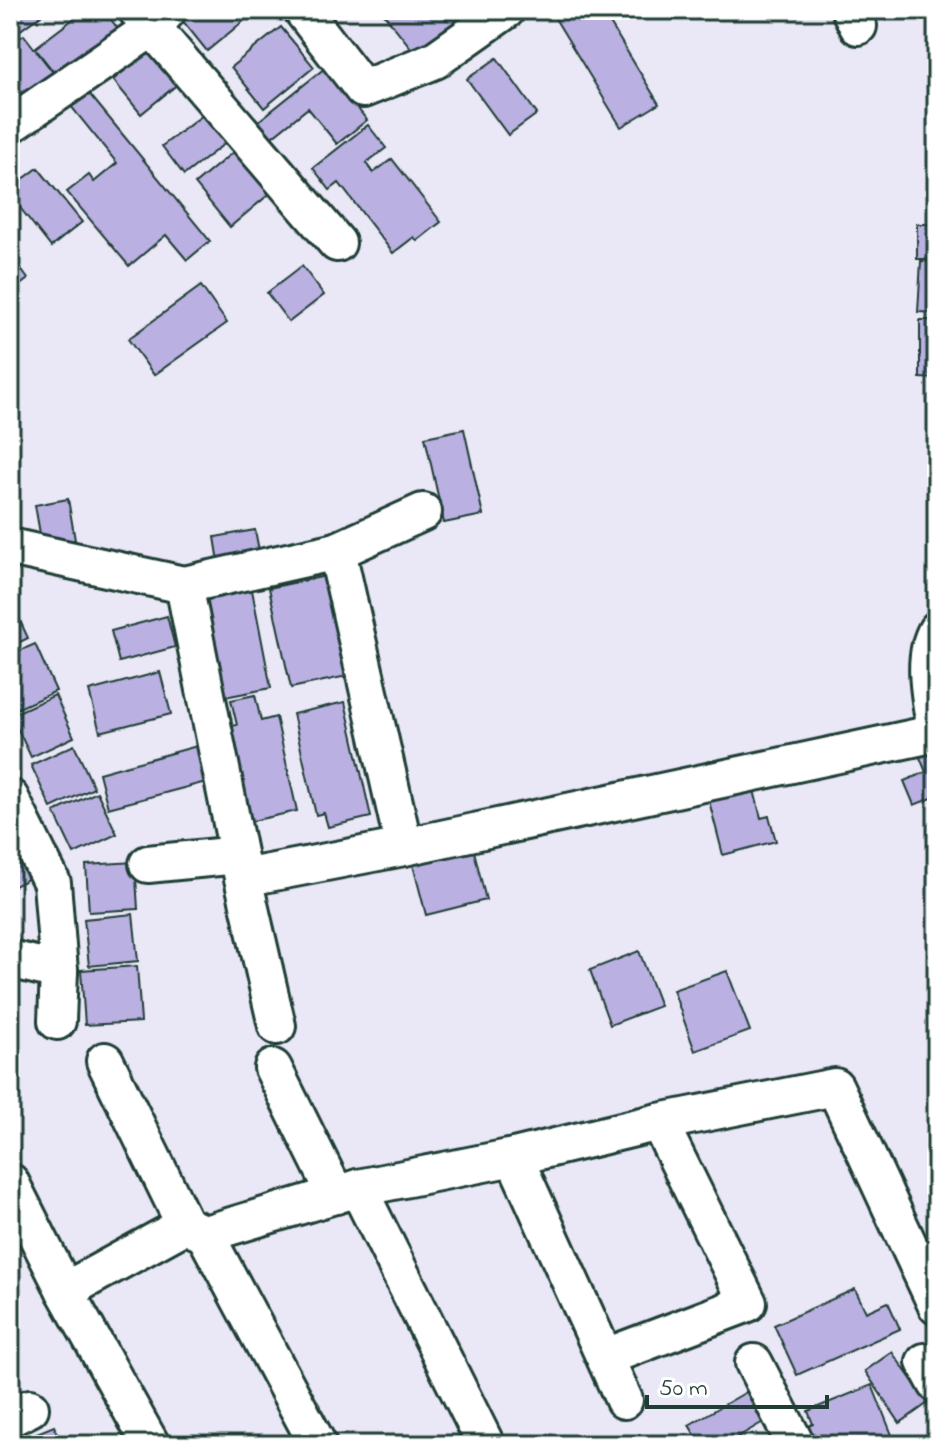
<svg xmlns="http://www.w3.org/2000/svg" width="947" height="1455" viewBox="0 0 947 1455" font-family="'Indie Flower',sans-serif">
  <rect width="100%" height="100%" fill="#eae7f6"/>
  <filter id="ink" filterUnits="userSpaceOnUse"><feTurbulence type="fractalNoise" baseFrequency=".0125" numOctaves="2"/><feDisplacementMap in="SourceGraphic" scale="16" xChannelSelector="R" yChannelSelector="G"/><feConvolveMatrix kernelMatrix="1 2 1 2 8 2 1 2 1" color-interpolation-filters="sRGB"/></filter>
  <g filter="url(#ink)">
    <g fill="#bab0e2" stroke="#1f3d34" stroke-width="2">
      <polygon points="10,10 48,10 19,31 10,19"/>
      <polygon points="85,10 104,10 118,29 57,76 35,48"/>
      <polygon points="194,10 257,10 207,51 182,20"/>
      <polygon points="381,10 438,10 447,20 460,10 471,10 479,19 453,39 445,29 415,53"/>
      <polygon points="550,10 602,10 659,104 621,127"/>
      <polygon points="281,27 314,67 264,108 231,67"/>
      <polygon points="24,35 55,75 10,110 10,45"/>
      <polygon points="157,44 185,78 141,114 113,80"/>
      <polygon points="497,58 537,114 508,135 467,79"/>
      <polygon points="325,68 367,120 337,144 308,108 268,140 255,124"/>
      <polygon points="87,91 210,241 187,260 166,235 129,266 67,192 89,175 94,182 117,163 70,105"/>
      <polygon points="211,109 233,137 184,175 162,146"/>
      <polygon points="368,125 386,148 366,163 373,173 392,159 441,222 417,241 414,237 393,253 339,183 330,190 313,168"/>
      <polygon points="239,147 274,190 230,227 195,184"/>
      <polygon points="38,168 82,222 51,247 10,195 10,189"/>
      <rect x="917" y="224" width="20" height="35"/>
      <polygon points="10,254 28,279 10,293"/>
      <polygon points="921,261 937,262 937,313 918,312"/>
      <polygon points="302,266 324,295 289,322 267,293"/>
      <polygon points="201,286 227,323 154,375 128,339"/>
      <polygon points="920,320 937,320 937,379 920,378"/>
      <polygon points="464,429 483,515 444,523 425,437"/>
      <polygon points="68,499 75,540 42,545 35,505"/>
      <polygon points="255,530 261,561 220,568 215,537"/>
      <polygon points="326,576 347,676 291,688 269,588"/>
      <polygon points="252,590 271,688 219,698 200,599"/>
      <polygon points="10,599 28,638 10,647"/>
      <polygon points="167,616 175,647 119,662 111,631"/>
      <polygon points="35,644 56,691 10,712 10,655"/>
      <polygon points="160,672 171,714 100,732 89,691"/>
      <polygon points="55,695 74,737 31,757 11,715"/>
      <polygon points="255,695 261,721 276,717 297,811 243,823 221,728 237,725 231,700"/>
      <polygon points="345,702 371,817 328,827 324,813 316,815 293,714"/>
      <polygon points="74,745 94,788 51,808 31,765"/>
      <polygon points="197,746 206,782 108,808 99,773"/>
      <polygon points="937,748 937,796 914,805 904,781 926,772 919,755"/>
      <polygon points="754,790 761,818 769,816 776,841 723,855 709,801"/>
      <polygon points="97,792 117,834 74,854 54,812"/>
      <polygon points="10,806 42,872 10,888"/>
      <polygon points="474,851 486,900 426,915 413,865"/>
      <polygon points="135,862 138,909 89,912 86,865"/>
      <polygon points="133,914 138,961 89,966 84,919"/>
      <polygon points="639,951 660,1006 610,1025 590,970"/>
      <polygon points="137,966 141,1022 85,1025 81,970"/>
      <polygon points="727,971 750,1031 695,1051 673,990"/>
      <polygon points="855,1289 866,1312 888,1302 900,1329 797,1375 774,1325"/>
      <polygon points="892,1352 928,1403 900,1423 865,1371"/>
      <polygon points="872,1385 896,1445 806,1445 800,1430 813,1424 808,1411"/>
      <polygon points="748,1391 765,1421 724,1445 701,1445 689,1425"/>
      <polygon points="54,1426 62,1445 10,1445 10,1444"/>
    </g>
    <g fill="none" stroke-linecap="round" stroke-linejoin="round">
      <defs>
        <g id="minor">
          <polyline points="137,10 337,243"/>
          <polyline points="302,10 363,89 435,60 506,10"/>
          <polyline points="850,10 858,26"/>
          <polyline points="10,125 152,28 167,11"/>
          <polyline points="10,547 184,585 243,878 404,847 937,733"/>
          <polyline points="337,551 423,512"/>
          <polyline points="184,585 337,551 404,847"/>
          <path d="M936,733C932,702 920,659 937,630"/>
          <polyline points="10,798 52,883 59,971 57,1021"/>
          <polyline points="148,864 238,855"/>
          <polyline points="243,878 277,1026"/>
          <polyline points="10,959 59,971"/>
          <polyline points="105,1061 185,1225 205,1234 318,1445"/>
          <polyline points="273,1068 336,1195"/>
          <polyline points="514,1157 624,1400"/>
          <polyline points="10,1182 65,1291 151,1445"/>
          <polyline points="358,1188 486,1445"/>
          <polyline points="205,1234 358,1188 514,1157 659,1122 835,1087 937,1306"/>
          <polyline points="65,1291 185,1225"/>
          <polyline points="606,1357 748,1303 659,1122"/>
          <polyline points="925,1362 937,1384"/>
          <polyline points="754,1363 796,1445"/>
          <polyline points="10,1418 30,1408"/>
        </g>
      </defs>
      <use href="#minor" stroke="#1f3d34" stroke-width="42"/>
      <use href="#minor" stroke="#fff" stroke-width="36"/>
    </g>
  </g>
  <rect width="947" height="1455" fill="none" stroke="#fff" stroke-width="40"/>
  <rect x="20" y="20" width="907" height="1415" fill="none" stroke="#1f3d34" stroke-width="3" filter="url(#ink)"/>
  <path d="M647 1395v12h180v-12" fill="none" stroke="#1f3d34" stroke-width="4"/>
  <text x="659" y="1395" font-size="24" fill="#1f3d34" stroke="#ffffff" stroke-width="6" paint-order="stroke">50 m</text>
</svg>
